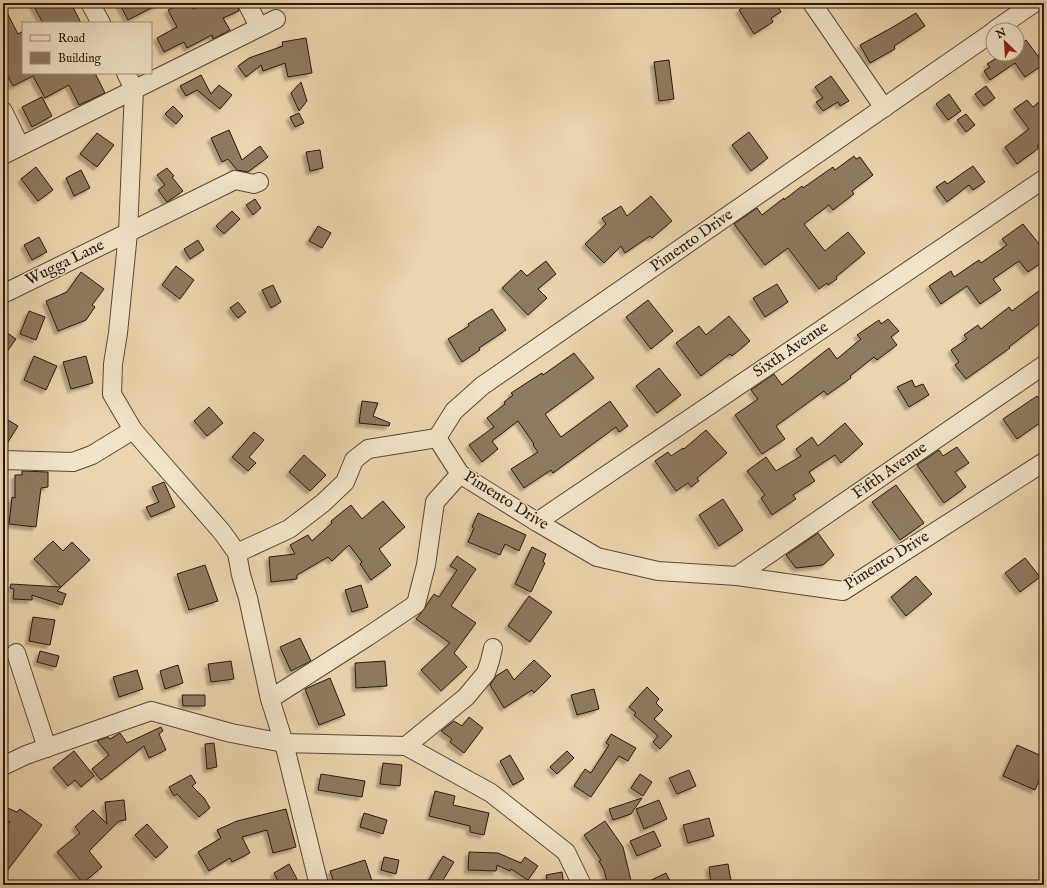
<svg xmlns="http://www.w3.org/2000/svg" width="1047" height="888" viewBox="0 0 1047 888" font-family="'IM FELL English',serif">
  <defs>
    <filter id="shadow"><feDropShadow dx="-3.5" dy="3.5" stdDeviation="1" flood-color="#0004"/></filter>
  </defs>
  <rect width="100%" height="100%" fill="#ebd5ae"/>
  <filter id="stains"><feTurbulence type="fractalNoise" baseFrequency=".005" numOctaves="4"/><feColorMatrix values="0 0 0 0 .2 0 0 0 0 .09 0 0 0 0 .02 0 0 0 .5 -.17"/></filter>
  <radialGradient id="worn" r=".72"><stop offset=".6" stop-color="#630" stop-opacity="0"/><stop offset="1" stop-color="#630" stop-opacity=".3"/></radialGradient>
  <g fill="#8e7a61" stroke="#2a180e" filter="url(#shadow)">
    <polygon points="32,3 71,3 81,23 43,23"/>
    <polygon points="119,3 161,3 128,20"/>
    <polygon points="183,3 190,3 193,9 204,3 237,3 239,11 223,18 230,30 213,39 212,35 187,48 184,42 164,52 157,38 177,27 168,10"/>
    <polygon points="751,3 776,3 781,12 771,18 773,22 754,34 739,10"/>
    <polygon points="3,5 18,34 23,31 23,73 95,73 105,93 79,105 69,85 45,98 33,76 13,86 3,67"/>
    <polygon points="916,13 925,26 894,46 895,49 870,63 860,45 893,27"/>
    <polygon points="306,38 312,73 288,77 285,63 263,71 261,65 246,77 238,66 249,58 283,46 282,42"/>
    <polygon points="1026,40 1044,64 1025,77 1015,63 990,80 984,71 990,67 987,64 1003,54 1017,54 1017,47"/>
    <polygon points="669,60 674,99 659,101 654,62"/>
    <polygon points="201,75 211,94 219,85 232,95 220,109 197,90 186,96 180,86"/>
    <polygon points="831,76 849,101 840,106 838,102 823,111 816,102 823,98 815,87"/>
    <polygon points="301,82 307,101 299,111 291,93"/>
    <polygon points="986,86 995,98 984,106 975,94"/>
    <polygon points="949,94 961,111 948,120 936,104"/>
    <polygon points="42,97 52,116 32,127 22,107"/>
    <polygon points="1044,98 1044,141 1037,146 1039,148 1017,164 1005,147 1029,129 1014,109 1027,100 1033,107"/>
    <polygon points="173,106 183,116 176,124 165,114"/>
    <polygon points="299,113 304,123 295,127 290,117"/>
    <polygon points="966,114 975,125 966,132 957,120"/>
    <polygon points="229,130 242,160 260,146 268,157 248,172 237,170 228,159 222,162 211,138"/>
    <polygon points="749,132 768,158 751,171 732,145"/>
    <polygon points="97,133 114,145 97,167 80,154"/>
    <polygon points="320,150 323,168 310,171 306,152"/>
    <polygon points="854,156 856,159 860,157 873,175 852,191 854,194 833,210 829,205 804,224 825,251 848,232 865,253 836,277 837,279 828,285 827,283 819,289 788,248 765,265 734,224 757,208 762,215 784,198 784,200 802,186 803,188 833,167 835,170"/>
    <polygon points="973,166 985,182 973,190 969,185 947,202 936,187 945,181 947,184"/>
    <polygon points="36,167 53,190 38,201 21,179"/>
    <polygon points="167,168 174,176 172,177 183,191 167,202 158,190 165,185 157,175"/>
    <polygon points="81,170 90,188 74,196 66,178"/>
    <polygon points="651,196 672,221 652,238 650,236 625,253 621,246 604,263 585,244 606,224 602,218 621,206 627,216"/>
    <polygon points="255,199 261,208 253,215 246,205"/>
    <polygon points="232,211 240,219 224,234 216,226"/>
    <polygon points="1023,224 1044,250 1044,261 1028,272 1019,261 993,279 1001,290 980,304 967,286 941,304 929,286 951,271 954,277 979,260 981,263 1007,245 1002,239"/>
    <polygon points="318,226 331,233 322,248 309,241"/>
    <polygon points="39,237 47,252 32,260 24,245"/>
    <polygon points="198,240 204,250 190,259 184,249"/>
    <polygon points="546,261 556,274 538,289 547,298 528,315 502,288 521,270 527,276"/>
    <polygon points="176,266 194,280 180,299 162,285"/>
    <polygon points="81,272 104,289 92,305 95,307 86,320 58,331 46,301 67,292"/>
    <polygon points="777,284 788,302 765,317 753,298"/>
    <polygon points="273,285 281,302 271,308 262,290"/>
    <polygon points="1044,287 1044,320 1009,347 1010,348 966,379 955,365 959,362 951,350 967,339 964,335 978,325 981,329 1009,307 1012,311"/>
    <polygon points="648,300 673,331 651,349 626,317"/>
    <polygon points="238,302 246,312 238,318 230,308"/>
    <polygon points="492,309 506,330 479,348 480,350 462,362 448,339 469,326 468,324"/>
    <polygon points="29,311 45,317 36,340 20,334"/>
    <polygon points="729,316 750,341 732,356 730,354 701,376 676,343 699,326 706,335"/>
    <polygon points="888,319 899,331 891,337 897,345 877,360 874,357 850,376 851,378 827,395 824,391 776,426 785,439 762,454 735,415 758,399 751,390 774,374 782,385 829,348 837,359 861,339 857,335 879,320 881,324"/>
    <polygon points="3,330 16,339 3,357"/>
    <polygon points="574,353 594,378 545,414 561,437 610,401 628,426 619,432 616,427 553,473 551,470 524,488 511,469 538,452 533,445 534,444 518,421 492,441 498,449 482,462 469,445 494,427 487,418 505,404 504,402 513,395 511,393 542,373 543,375"/>
    <polygon points="34,356 57,366 46,390 24,380"/>
    <polygon points="86,356 93,383 71,389 63,362"/>
    <polygon points="659,368 681,395 657,413 636,386"/>
    <polygon points="912,380 915,387 923,384 929,395 909,407 897,387"/>
    <polygon points="1037,396 1044,405 1044,420 1017,439 1003,419"/>
    <polygon points="362,401 378,403 373,416 390,423 389,426 359,423"/>
    <polygon points="209,407 223,423 207,436 194,421"/>
    <polygon points="3,417 18,426 3,450"/>
    <polygon points="845,423 863,444 841,463 835,455 809,472 815,481 793,495 796,499 772,515 761,498 765,495 747,471 766,457 776,471 801,456 796,449 812,437 818,446"/>
    <polygon points="706,430 727,453 697,478 699,481 691,487 688,483 676,491 655,461 668,452 671,456 683,448 684,449"/>
    <polygon points="254,432 264,440 249,457 256,463 248,471 232,457"/>
    <polygon points="957,447 969,463 955,472 966,487 944,503 917,465 939,450 943,456"/>
    <polygon points="304,455 326,475 310,491 289,472"/>
    <polygon points="22,471 48,472 48,487 41,488 36,527 9,524 12,497 15,498 15,475 22,475"/>
    <polygon points="164,482 175,507 151,517 146,507 159,502 152,487"/>
    <polygon points="896,485 924,523 900,540 872,502"/>
    <polygon points="723,499 743,530 719,546 699,515"/>
    <polygon points="383,501 405,527 379,549 391,565 371,580 360,564 362,562 349,545 332,561 328,557 297,575 297,579 271,582 269,557 295,554 290,545 308,535 312,541 332,523 331,521 351,505 362,519"/>
    <polygon points="478,513 526,535 519,551 505,544 500,555 468,542 474,528 472,527"/>
    <polygon points="818,533 834,555 823,565 796,568 786,555"/>
    <polygon points="53,541 63,551 72,542 90,560 61,587 34,559"/>
    <polygon points="532,547 546,554 543,562 545,563 531,592 515,584"/>
    <polygon points="457,556 476,569 451,606 476,623 454,653 467,667 441,691 421,670 450,643 416,619 422,612 434,594 439,597 457,570 450,566"/>
    <polygon points="1025,558 1040,577 1020,592 1005,573"/>
    <polygon points="205,565 218,601 189,610 177,574"/>
    <polygon points="916,576 932,594 906,616 891,597"/>
    <polygon points="11,584 61,587 57,591 66,594 62,605 32,595 32,600 13,599 14,589 10,588"/>
    <polygon points="361,585 368,607 352,612 345,590"/>
    <polygon points="529,596 552,612 530,642 508,626"/>
    <polygon points="33,617 55,620 50,645 29,641"/>
    <polygon points="300,638 311,661 291,671 280,647"/>
    <polygon points="40,651 59,656 56,667 37,662"/>
    <polygon points="534,660 551,676 534,693 532,690 504,708 490,685 496,676 507,669 514,680"/>
    <polygon points="231,661 234,679 211,682 208,664"/>
    <polygon points="385,661 387,686 356,688 355,663"/>
    <polygon points="178,665 183,683 165,689 160,671"/>
    <polygon points="137,670 143,689 119,697 113,677"/>
    <polygon points="330,678 345,715 319,725 305,689"/>
    <polygon points="647,687 659,699 656,703 663,710 654,719 672,736 660,749 653,742 658,736 634,715 636,713 629,707"/>
    <polygon points="594,689 599,709 577,715 571,695"/>
    <polygon points="182,695 205,695 205,706 183,706"/>
    <polygon points="469,717 483,728 464,753 450,742 452,739 441,731 454,721 462,726"/>
    <polygon points="161,727 163,731 159,734 166,750 149,758 144,746 101,780 92,769 109,755 97,741 108,737 110,739 120,733 127,743"/>
    <polygon points="611,734 636,748 628,761 619,756 591,797 574,786 585,769 591,773 609,745 606,743"/>
    <polygon points="214,743 217,767 207,769 205,744"/>
    <polygon points="1017,745 1044,757 1044,769 1035,790 1003,776"/>
    <polygon points="74,751 94,776 81,787 75,780 68,786 53,768"/>
    <polygon points="567,751 574,758 557,774 550,767"/>
    <polygon points="510,755 524,779 513,785 500,761"/>
    <polygon points="383,763 402,765 400,786 380,784"/>
    <polygon points="689,770 696,786 677,794 669,778"/>
    <polygon points="321,774 365,781 362,797 318,790"/>
    <polygon points="640,774 652,782 643,796 631,788"/>
    <polygon points="191,775 196,783 192,786 204,798 210,808 199,817 177,794 174,796 169,787"/>
    <polygon points="435,791 455,796 453,805 489,813 484,835 470,832 470,826 429,816"/>
    <polygon points="642,798 631,814 613,820 609,809"/>
    <polygon points="124,800 126,820 119,821 89,851 102,867 83,883 57,852 80,833 75,827 93,810 107,824 105,802"/>
    <polygon points="659,800 667,819 644,829 636,809"/>
    <polygon points="3,806 17,812 20,809 42,825 3,876 3,831 10,822 3,819"/>
    <polygon points="286,809 296,847 273,853 267,830 242,837 250,853 232,862 230,858 209,871 198,852 221,838 217,830 237,821"/>
    <polygon points="364,813 387,820 383,834 360,827"/>
    <polygon points="709,818 714,836 688,843 683,825"/>
    <polygon points="605,821 623,847 632,885 608,885 604,870 599,861 601,860 584,835"/>
    <polygon points="147,824 168,847 156,858 135,835"/>
    <polygon points="654,831 661,846 637,856 630,841"/>
    <polygon points="469,852 498,853 521,863 525,857 538,866 528,880 511,869 510,871 497,865 496,871 468,870"/>
    <polygon points="443,856 454,862 440,885 426,885"/>
    <polygon points="384,857 399,860 396,874 381,870"/>
    <polygon points="365,860 372,881 360,885 335,885 330,871"/>
    <polygon points="289,864 297,879 287,885 280,885 274,873"/>
    <polygon points="728,864 731,881 711,884 709,867"/>
    <polygon points="562,872 564,885 548,885 546,875"/>
    <polygon points="666,873 672,885 641,885"/>
  </g>
  <g fill="none" stroke-linecap="round" stroke-linejoin="round">
    <defs>
      <g id="minor">
        <polyline points="90,3 101,23"/>
        <polyline points="247,3 259,27"/>
        <polyline points="812,3 884,108"/>
        <polyline points="995,30 1034,3"/>
        <polyline points="126,73 134,89 128,233 118,333 113,364 112,394 133,430 222,532 237,553 241,575 248,598 270,699 284,743 319,885"/>
        <polyline points="3,111 20,146"/>
        <polyline points="3,155 276,19"/>
        <polyline points="3,294 235,180 254,184 259,182"/>
        <polyline points="437,438 454,411 482,386 993,32"/>
        <polyline points="437,438 460,474 537,522 597,557 658,571 737,576 843,591 1044,462"/>
        <polyline points="3,460 73,462 92,455 133,430"/>
        <polyline points="537,522 1044,179"/>
        <polyline points="237,553 289,529 323,503 345,482 354,460 368,449 437,438"/>
        <polyline points="737,576 1044,365"/>
        <polyline points="16,653 47,748"/>
        <polyline points="270,699 367,637 416,604 426,565 435,502 460,474"/>
        <polyline points="406,746 466,697 486,673 490,661 493,648"/>
        <polyline points="3,766 26,755 151,711 231,733 284,743 406,746 491,793 566,852 582,885"/>
      </g>
    </defs>
    <use href="#minor" stroke="#5a4736" stroke-width="20"/>
    <use href="#minor" stroke="#f2e4ca" stroke-width="18"/>
  </g>
  <g text-anchor="middle" dominant-baseline="central" stroke-width="3" stroke-linejoin="round" paint-order="stroke">
    <g font-size="16" fill="#2a180e" stroke="#f2e4ca">
      <text transform="translate(692 241) rotate(-35)">Pimento Drive</text>
      <text transform="translate(65 263) rotate(-26)">Wugga Lane</text>
      <text transform="translate(791 350) rotate(-34)">Sixth Avenue</text>
      <text transform="translate(890 471) rotate(-35)">Fifth Avenue</text>
      <text transform="translate(506 501) rotate(32)">Pimento Drive</text>
      <text transform="translate(887 561) rotate(-32)">Pimento Drive</text>
    </g>
  </g>
  <rect width="1047" height="888" fill="none" stroke="#ebd5ae" stroke-width="16"/>
  <rect x="4" y="4" width="1039" height="880" fill="none" stroke="#2a180e" stroke-width="2"/>
  <rect x="8" y="8" width="1031" height="872" fill="none" stroke="#2a180e"/>
  <rect x="22" y="22" width="130" height="52" fill="#f2e4ca" stroke="#a2927f"/>
  <rect x="30" y="35" width="20" height="6" fill="#f2e4ca" stroke="#a2927f"/>
  <text x="58" y="42" font-size="12" fill="#2a180e">Road</text>
  <rect x="30" y="52" width="20" height="12" fill="#8e7a61" stroke="#a2927f"/>
  <text x="58" y="62" font-size="12" fill="#2a180e">Building</text>
  <g transform="translate(1005 42) rotate(335)"><circle r="19" fill="#f2e4ca" stroke="#a2927f"/>
  <path d="M0-3L7 15L0 10L-7 15Z" fill="#8f2418"/>
  <text y="-6" font-size="11" font-weight="bold" text-anchor="middle" fill="#2a180e">N</text>
  </g>
  <rect width="100%" height="100%" filter="url(#stains)"/>
  <rect width="100%" height="100%" fill="url(#worn)"/>
</svg>
